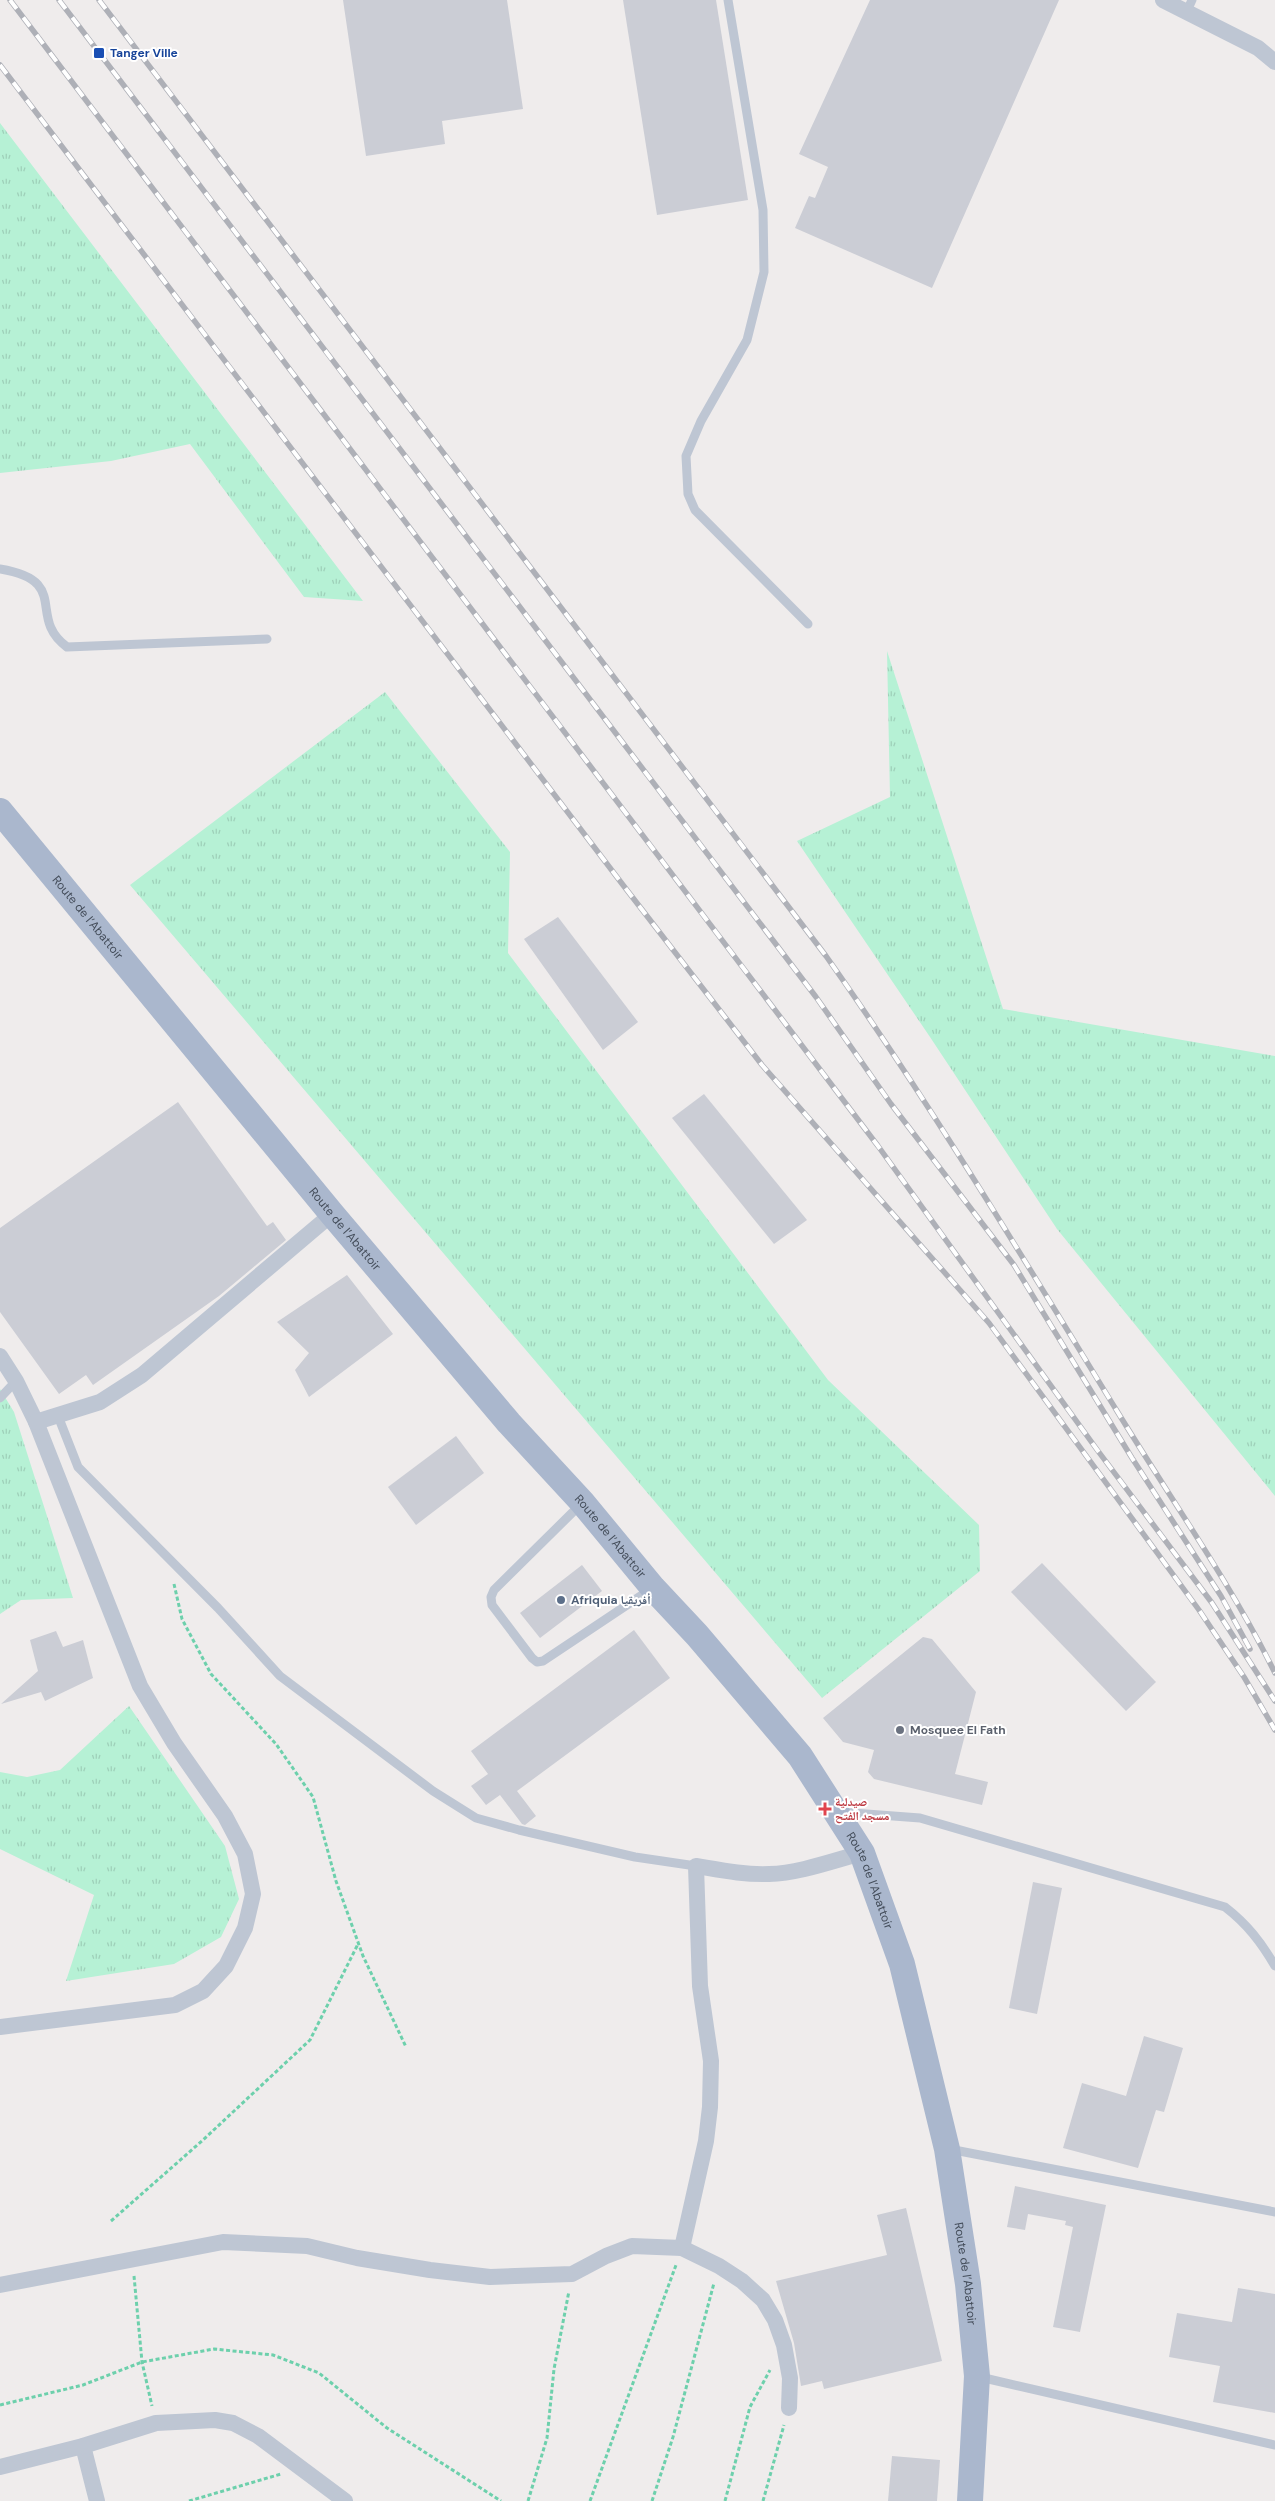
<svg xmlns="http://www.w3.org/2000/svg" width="1275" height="2501" viewBox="0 0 1275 2501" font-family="'DM Sans','Noto Naskh Arabic',sans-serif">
  <defs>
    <pattern id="grass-tufts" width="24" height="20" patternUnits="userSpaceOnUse" patternTransform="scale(1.25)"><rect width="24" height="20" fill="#b6f1d5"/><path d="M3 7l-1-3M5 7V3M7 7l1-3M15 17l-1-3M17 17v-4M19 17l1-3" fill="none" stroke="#9ed0b9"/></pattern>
  </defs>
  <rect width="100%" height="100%" fill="#efecec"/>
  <g fill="url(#grass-tufts)">
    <polygon points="0,123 363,601 304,597 190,444 111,461 0,473"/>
    <polygon points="887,651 1003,1009 1275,1056 1275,1496 1057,1229 930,1037 797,841 890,797"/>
    <polygon points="385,692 510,852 508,953 828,1380 979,1525 980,1571 822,1698 130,885"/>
    <polygon points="0,1389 14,1412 73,1598 21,1600 0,1614"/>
    <polygon points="129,1706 225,1846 239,1899 221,1937 174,1964 66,1981 94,1895 0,1849 0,1772 27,1777 60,1770"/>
  </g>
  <g fill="#cbcdd5">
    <polygon points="343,0 507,0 523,109 442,121 445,144 366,156"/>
    <polygon points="623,0 716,0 748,200 657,215"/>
    <polygon points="870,0 1059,0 932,288 795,228 809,196 815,198 828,167 799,154"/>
    <polygon points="558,917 638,1022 603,1050 524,939"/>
    <polygon points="704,1094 807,1220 774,1244 672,1118"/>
    <polygon points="178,1102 267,1226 273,1222 286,1240 219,1296 93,1385 86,1375 59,1394 0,1312 0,1228"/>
    <polygon points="347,1275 393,1334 309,1397 295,1370 309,1353 277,1322"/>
    <polygon points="456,1436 484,1473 416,1525 388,1487"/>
    <polygon points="1042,1563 1156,1682 1126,1711 1011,1592"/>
    <polygon points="582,1565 602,1591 540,1638 520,1613"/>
    <polygon points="634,1630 670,1678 517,1791 536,1816 525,1825 522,1824 500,1795 486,1805 471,1786 488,1774 471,1751"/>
    <polygon points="56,1631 63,1647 83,1640 93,1678 45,1701 41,1692 1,1704 38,1671 30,1640"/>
    <polygon points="923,1637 932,1639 976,1692 955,1774 988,1782 982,1805 874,1779 868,1772 874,1750 843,1742 823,1718"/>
    <polygon points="1033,1882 1062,1888 1037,2014 1009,2008"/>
    <polygon points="1144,2036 1183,2048 1164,2112 1156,2110 1138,2168 1063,2148 1082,2083 1126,2096"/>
    <polygon points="1015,2186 1106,2205 1080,2332 1053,2327 1073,2227 1065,2225 1066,2221 1028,2214 1025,2230 1007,2227"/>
    <polygon points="906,2208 942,2361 824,2389 822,2381 801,2386 794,2343 776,2281 887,2255 877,2215"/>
    <polygon points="1238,2288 1275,2294 1275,2413 1213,2402 1220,2366 1169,2357 1177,2313 1232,2322"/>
    <polygon points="892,2456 940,2460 937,2501 888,2501"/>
  </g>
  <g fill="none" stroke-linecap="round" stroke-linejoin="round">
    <g stroke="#6dd0ac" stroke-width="3" stroke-dasharray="4 2.5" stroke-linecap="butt">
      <polyline points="174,1584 182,1619 211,1674 276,1744 313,1797 336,1881 363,1956 406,2047"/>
      <polyline points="111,2221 203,2140 310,2040 358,1944"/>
      <polyline points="134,2276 142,2362 152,2406"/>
      <polyline points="0,2405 83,2385 142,2362 214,2349 273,2355 319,2373 387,2428 501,2501"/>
      <polyline points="189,2501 281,2474"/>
      <polyline points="528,2501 547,2438 554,2369 569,2291"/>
      <polyline points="590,2501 676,2265"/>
      <polyline points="652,2501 673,2437 714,2283"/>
      <polyline points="725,2501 750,2407 770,2370"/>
      <polyline points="763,2501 784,2425"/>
    </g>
    <g stroke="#bec6d3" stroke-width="9">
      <polyline points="728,0 763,210 764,272 747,340 701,421 686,456 688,494 695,510 808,624"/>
      <polyline points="1187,11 1192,0"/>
      <path d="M0,569C72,581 26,617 67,647L267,639"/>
      <polyline points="0,1398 16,1381"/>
      <polyline points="58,1416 78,1467 218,1608 280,1676 433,1791 476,1818 519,1830 635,1857 696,1866"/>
      <polyline points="581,1504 494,1590 491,1597 492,1605 532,1658 537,1662 543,1661 651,1589"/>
      <path d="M840,1812L920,1818L1225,1907C1247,1924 1261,1942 1275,1966"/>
      <polyline points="949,2149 1275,2212"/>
      <polyline points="980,2377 1275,2445"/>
    </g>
    <g stroke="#bec6d3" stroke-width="16">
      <polyline points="1163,0 1258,48 1275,62"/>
      <polyline points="0,1356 16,1381 36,1422 140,1686 174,1743 225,1816 245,1854 253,1894 245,1928 226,1966 203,1991 175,2005 0,2027"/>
      <polyline points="36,1422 100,1402 142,1375 332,1214"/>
      <path d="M682,2248L706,2141L710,2107L711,2061L700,1986L696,1866C720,1870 744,1875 769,1874C800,1873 832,1861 862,1853"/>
      <polyline points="0,2285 223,2242 307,2246 357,2258 430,2270 490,2277 572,2274 606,2256 632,2246 682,2248 719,2266 742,2281 763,2300 775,2320 784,2345 790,2378 789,2408"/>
      <polyline points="83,2446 97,2501"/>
      <polyline points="0,2467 83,2446 156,2423 215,2420 233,2423 258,2436 345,2501"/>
    </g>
    <path stroke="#aab7cd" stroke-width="26" id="s1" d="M0,811L332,1214L509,1423L582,1502L653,1588L697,1635L800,1756L862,1853L902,1964L947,2149L968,2284L977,2376L970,2501"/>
    <defs>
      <g id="rail">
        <polyline points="10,0 878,1146 1098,1451 1212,1603 1275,1701"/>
        <polyline points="59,0 816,997 891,1104 1014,1265 1132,1458 1221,1596 1250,1649"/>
        <path d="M99,0L826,956C930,1103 1023,1258 1117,1411C1170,1498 1230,1582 1275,1673"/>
        <polyline points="0,65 623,885 762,1065 989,1323 1199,1610 1244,1677 1275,1730"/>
      </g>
    </defs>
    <use href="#rail" stroke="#aeb0b7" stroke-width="5.5"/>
    <use href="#rail" stroke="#fff" stroke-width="4" stroke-dasharray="11" stroke-linecap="butt"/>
  </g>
  <rect fill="#1a4fb4" stroke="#fff" stroke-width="2" x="93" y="47" width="12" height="12" rx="2.5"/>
  <circle fill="#5c6f8a" stroke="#fff" stroke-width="2" cx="561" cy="1600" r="5"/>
  <circle fill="#6b7280" stroke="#fff" stroke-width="2" cx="900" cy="1730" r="5"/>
  <path fill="#e0444e" stroke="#fff" stroke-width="2" d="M822.5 1801.5h5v5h5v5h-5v5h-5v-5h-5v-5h5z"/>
  <g text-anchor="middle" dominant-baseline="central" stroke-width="4" stroke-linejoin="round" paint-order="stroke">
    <g font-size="12" font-weight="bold" fill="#164399" stroke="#fff" text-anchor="start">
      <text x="110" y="53">Tanger Ville</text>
    </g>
    <g font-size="12" fill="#444d5a" stroke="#fff">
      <text stroke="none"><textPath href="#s1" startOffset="138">Route de l’Abattoir</textPath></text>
      <text stroke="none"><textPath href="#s1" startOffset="542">Route de l’Abattoir</textPath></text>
      <text stroke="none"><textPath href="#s1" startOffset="948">Route de l’Abattoir</textPath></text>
      <text stroke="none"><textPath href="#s1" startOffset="1382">Route de l’Abattoir</textPath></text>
      <text stroke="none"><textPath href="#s1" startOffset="1788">Route de l’Abattoir</textPath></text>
    </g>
    <g font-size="12" font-weight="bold" fill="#4e5e75" stroke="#fff" text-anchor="start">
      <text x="571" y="1600">Afriquia أفريقيا</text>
    </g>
    <g font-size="12" font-weight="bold" fill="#5b616d" stroke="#fff" text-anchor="start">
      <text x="910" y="1730">Mosquee El Fath</text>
    </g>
    <g font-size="12" font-weight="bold" fill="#be3a42" stroke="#fff" text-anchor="start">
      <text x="835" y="1802">صيدلية<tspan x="835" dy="14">مسجد الفتح</tspan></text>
    </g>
  </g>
</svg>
